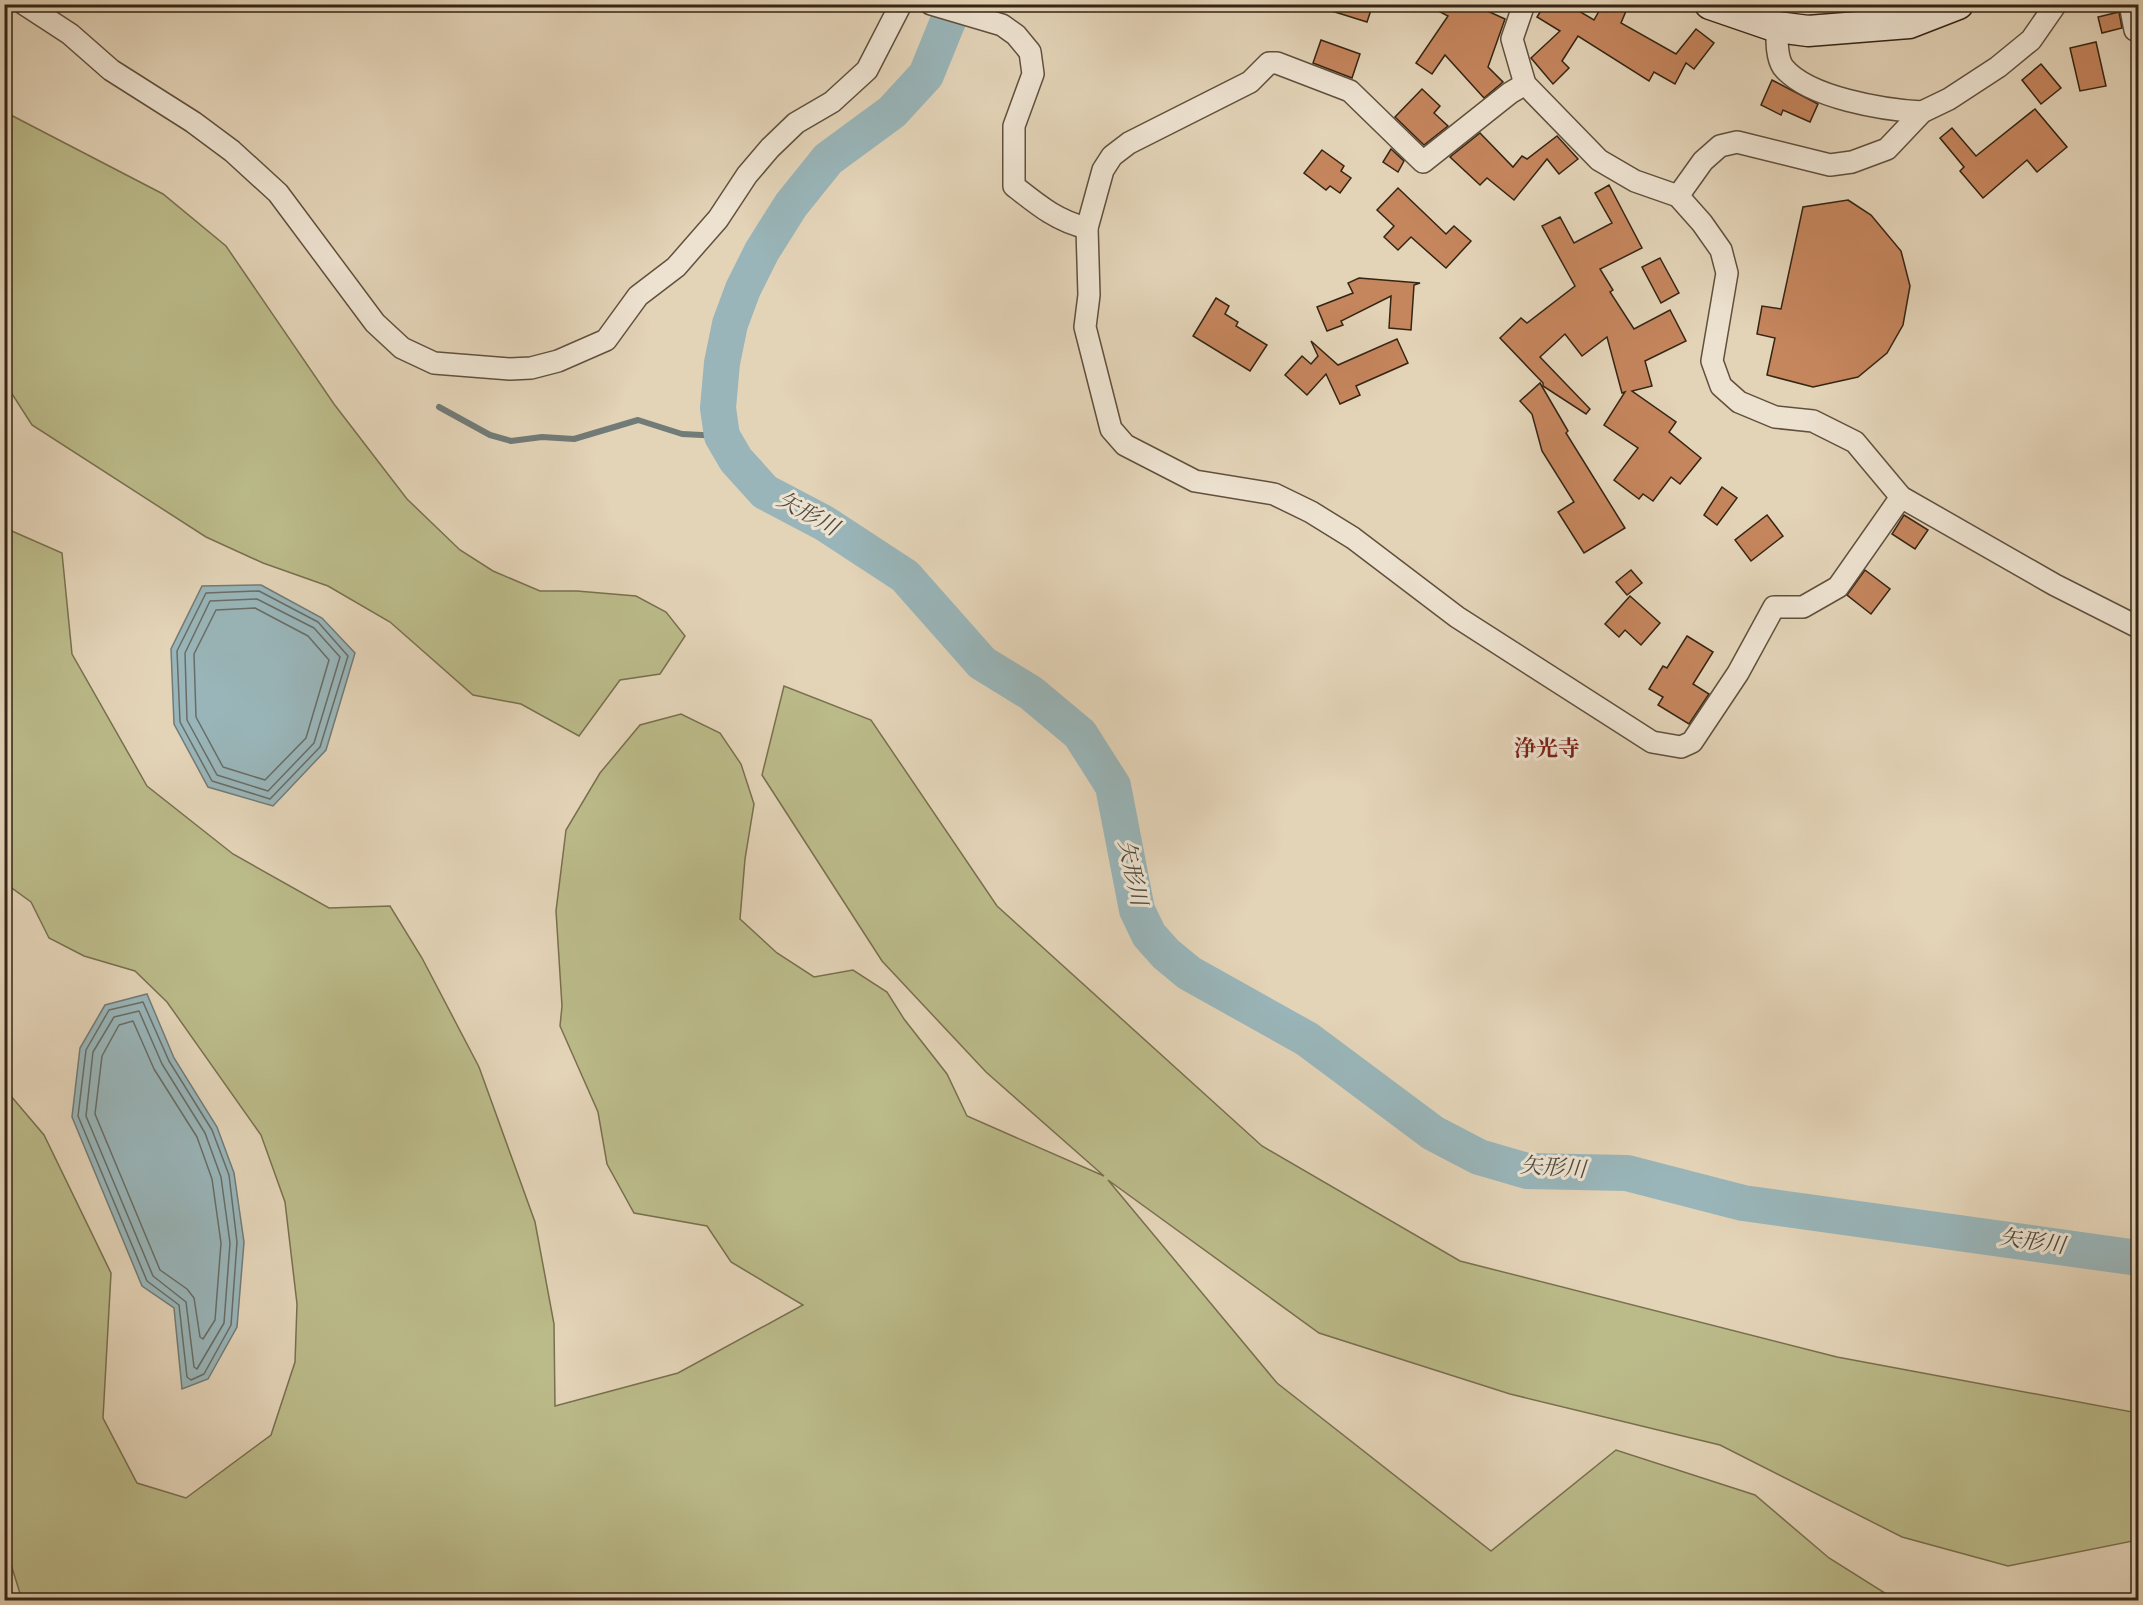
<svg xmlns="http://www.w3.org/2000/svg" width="2143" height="1605" viewBox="0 0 2143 1605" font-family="Vollkorn,'Noto Serif JP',serif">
  <rect width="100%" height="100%" fill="#e3d3b7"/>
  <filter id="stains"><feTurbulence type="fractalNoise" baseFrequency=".00333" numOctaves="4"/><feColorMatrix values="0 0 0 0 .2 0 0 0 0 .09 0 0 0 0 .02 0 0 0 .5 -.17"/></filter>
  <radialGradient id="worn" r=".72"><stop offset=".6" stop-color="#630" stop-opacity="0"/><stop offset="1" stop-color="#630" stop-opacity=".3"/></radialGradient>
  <g fill="#bbba89" stroke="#78704e" stroke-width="1.5">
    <polygon points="5,112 163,194 226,246 334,404 407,499 460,550 493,571 540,591 577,591 636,596 666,612 685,636 660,674 620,680 579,736 521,704 473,695 390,622 328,586 263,563 206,537 32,425 5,383"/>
    <polygon points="5,528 62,553 72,654 147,786 233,854 329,908 390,906 422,958 479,1067 535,1222 554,1324 555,1406 678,1373 803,1305 731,1262 707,1226 634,1213 607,1164 598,1112 560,1026 562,1006 556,911 566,830 600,773 640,725 681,714 720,733 741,764 754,804 745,859 740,919 777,953 814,977 853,970 887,992 904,1019 947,1074 967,1116 1104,1176 986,1072 882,961 762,775 784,686 871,720 997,906 1262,1146 1460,1261 1837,1357 2138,1413 2138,1540 2008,1566 1902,1537 1720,1445 1510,1394 1319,1333 1108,1180 1277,1383 1491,1551 1616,1450 1755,1495 1829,1558 1896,1600 22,1600 10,1561 4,1556 5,1089 44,1135 111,1273 103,1418 137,1483 186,1498 271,1435 295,1362 297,1304 285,1202 261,1135 167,1002 135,971 84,956 49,938 31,902 5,883"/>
  </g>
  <g fill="#99b5b9" stroke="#717b77" stroke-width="1.5">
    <polygon points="261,585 322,618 355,653 326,750 273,806 208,787 174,724 171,649 202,586"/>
    <polygon points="147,994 174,1058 217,1127 234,1173 244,1242 237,1327 208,1379 182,1389 174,1308 142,1286 72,1117 80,1048 105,1005"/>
  </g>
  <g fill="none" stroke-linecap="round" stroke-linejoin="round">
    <g stroke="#676d66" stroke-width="1.5">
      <polygon points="259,591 318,622 348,656 320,747 270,799 212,781 180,722 177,651 206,593"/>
      <polygon points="257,599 314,628 340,657 314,743 268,791 217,775 187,720 185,653 210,601"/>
      <polygon points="255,608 308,636 329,660 306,738 265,780 223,767 196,717 194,654 216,610"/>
      <polygon points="143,1002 169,1061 212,1130 229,1175 237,1242 231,1325 204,1374 191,1380 187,1377 179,1305 147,1281 78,1116 86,1050 109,1010"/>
      <polygon points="139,1011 162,1064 205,1133 221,1177 230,1243 224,1323 197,1369 194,1367 186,1302 153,1276 86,1116 93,1052 114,1017"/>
      <polygon points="133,1021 154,1069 197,1137 212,1179 221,1243 215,1320 203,1339 200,1337 194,1298 187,1289 160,1270 95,1114 102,1056 119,1025"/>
    </g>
    <polyline stroke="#717b77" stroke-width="6" points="439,407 490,435 511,441 542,437 574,439 638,420 682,434 722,436"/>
    <polyline stroke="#99b5b9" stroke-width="36" points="950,4 948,21 926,75 892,112 828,159 791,205 762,251 743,289 730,324 722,363 718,408 722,436 736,460 765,492 824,523 905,576 982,663 1031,693 1080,734 1113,786 1137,910 1149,935 1166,954 1189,973 1307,1039 1433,1133 1479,1157 1527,1171 1627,1173 1743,1203 2138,1258"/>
  </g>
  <g fill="#c5855d" stroke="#352514" stroke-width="1.5">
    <polygon points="1323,4 1373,4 1367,22 1322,8"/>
    <polygon points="1425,4 1472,4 1505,19 1488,67 1503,82 1484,98 1445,55 1432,74 1416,63 1448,16"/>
    <polygon points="1545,4 1567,4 1594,20 1603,4 1629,4 1621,23 1676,54 1696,29 1714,43 1694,69 1686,63 1675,84 1654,72 1649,81 1578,36 1562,61 1569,68 1553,84 1531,58 1560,31 1537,17"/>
    <polygon points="2119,12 2122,28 2102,33 2098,17"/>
    <polygon points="1321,40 1360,54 1352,78 1313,63"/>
    <polygon points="2096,42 2106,86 2080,91 2070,48"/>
    <polygon points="2041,64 2061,88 2041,104 2022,80"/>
    <polygon points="1772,80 1818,104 1810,122 1783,110 1781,115 1761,105"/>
    <polygon points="1422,89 1440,106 1434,113 1448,126 1424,145 1395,117"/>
    <polygon points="2035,109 2067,147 2037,172 2027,160 1983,198 1960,171 1964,167 1940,138 1952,128 1976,156"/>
    <polygon points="1480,133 1513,167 1522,156 1527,159 1557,136 1578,159 1559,174 1547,159 1514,200 1487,178 1480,185 1450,157"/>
    <polygon points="1391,149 1404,161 1398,172 1383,162"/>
    <polygon points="1322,150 1344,166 1341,171 1351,178 1340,193 1330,186 1326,190 1304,173"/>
    <polygon points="1609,185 1642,248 1600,269 1613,290 1610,292 1634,329 1670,310 1686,341 1645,361 1652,386 1632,391 1676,422 1669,432 1701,458 1680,484 1671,477 1653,501 1643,494 1639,499 1614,480 1638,448 1604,425 1625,392 1622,393 1607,337 1582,356 1565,334 1540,357 1590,409 1586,414 1543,386 1543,383 1500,338 1521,318 1527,323 1575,286 1542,226 1560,217 1574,243 1612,223 1595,193"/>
    <polygon points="1398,188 1446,234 1454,226 1471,241 1446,268 1411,237 1398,250 1384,237 1394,226 1377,210"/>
    <polygon points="1848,200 1871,215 1901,251 1910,286 1903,325 1887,353 1858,377 1813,387 1767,375 1775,338 1757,334 1762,306 1781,309 1803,207"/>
    <polygon points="1660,258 1679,293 1661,303 1642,267"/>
    <polygon points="1359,278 1420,283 1414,285 1411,330 1389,328 1391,296 1341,321 1343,325 1327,331 1317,307 1353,293 1348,283"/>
    <polygon points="1216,298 1229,306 1225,314 1238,322 1236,326 1267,345 1250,371 1193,336"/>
    <polygon points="1397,339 1408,363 1356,386 1360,395 1340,404 1326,374 1307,395 1285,375 1302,356 1311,364 1318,356 1311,341 1338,365"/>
    <polygon points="1540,383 1568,431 1566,433 1625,528 1584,553 1558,512 1574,502 1542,451 1532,414 1520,401"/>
    <polygon points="1722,487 1737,498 1717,525 1704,515"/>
    <polygon points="1767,515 1783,536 1751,561 1735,540"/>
    <polygon points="1904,515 1928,530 1915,549 1892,534"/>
    <polygon points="1631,570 1642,583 1627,595 1616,582"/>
    <polygon points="1865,570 1890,589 1871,614 1847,595"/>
    <polygon points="1630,596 1660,623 1641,645 1625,630 1619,637 1605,624"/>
    <polygon points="1687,636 1713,652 1693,684 1709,694 1689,724 1658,705 1663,697 1649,689 1663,666 1667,668"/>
  </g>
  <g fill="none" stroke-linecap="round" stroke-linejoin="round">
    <defs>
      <g id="minor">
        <polyline points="24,4 70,34 111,70 193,122 232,151 278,193 375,323 402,348 434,363 510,369 531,368 558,361 606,340 638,296 676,267 718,219 747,175 770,148 796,123 832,102 867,70 901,4"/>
        <path d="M931,4L1002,25L1016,35L1030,52L1033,74L1014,126V186C1038,205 1057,221 1087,228"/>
        <polyline points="1524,4 1512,39 1525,84 1599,160 1635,181 1678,196 1702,223 1721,250 1727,273 1712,361 1721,386 1739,402 1775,417 1813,421 1855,442 1901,497 2055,585 2138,627"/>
        <polyline points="2130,4 2135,30"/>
        <path d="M1777,27C1777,38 1776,57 1783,67C1808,98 1885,110 1922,112"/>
        <polyline points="1525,84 1510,93 1423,162 1350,91 1277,63 1269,63 1250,82 1129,143 1112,156 1103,170 1087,228 1089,295 1085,327 1111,429 1125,445 1195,481 1274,494 1311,512 1353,538 1457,617 1652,742 1681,747 1692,742 1738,673 1774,607 1803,607 1838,587 1901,497"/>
        <polyline points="1678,196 1703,161 1720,146 1737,142 1830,165 1852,162 1887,149 1922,112 1949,99 1998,67 2031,40 2056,4"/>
      </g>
      <polyline id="secondary" points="1710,4 1777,27 1808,31 1909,23 1958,4"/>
    </defs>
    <use href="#minor" stroke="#60503d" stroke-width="24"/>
    <use href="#secondary" stroke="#352514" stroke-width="33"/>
    <use href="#minor" stroke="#ede2d0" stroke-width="21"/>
    <use href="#secondary" stroke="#ede2d0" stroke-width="30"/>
  </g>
  <g text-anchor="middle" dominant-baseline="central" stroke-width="6" stroke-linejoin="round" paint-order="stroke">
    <g font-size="22" font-style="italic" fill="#4e493d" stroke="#ede2d0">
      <text transform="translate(807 515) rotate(29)">矢形川</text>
      <text transform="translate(1131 873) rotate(78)">矢形川</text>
      <text transform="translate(1553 1169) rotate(4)">矢形川</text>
      <text transform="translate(2032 1243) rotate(8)">矢形川</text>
    </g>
    <g font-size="22" font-weight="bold" fill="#7a1f14" stroke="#ede2d0">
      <text x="1547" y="750">浄光寺</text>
    </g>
  </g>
  <rect width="2143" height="1605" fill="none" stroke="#e3d3b7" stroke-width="24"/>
  <rect x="6" y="6" width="2131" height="1593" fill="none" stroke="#352514" stroke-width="3"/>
  <rect x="12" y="12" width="2119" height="1581" fill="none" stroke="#352514" stroke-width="1.5"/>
  <rect width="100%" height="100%" filter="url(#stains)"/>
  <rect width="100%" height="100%" fill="url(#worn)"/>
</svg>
